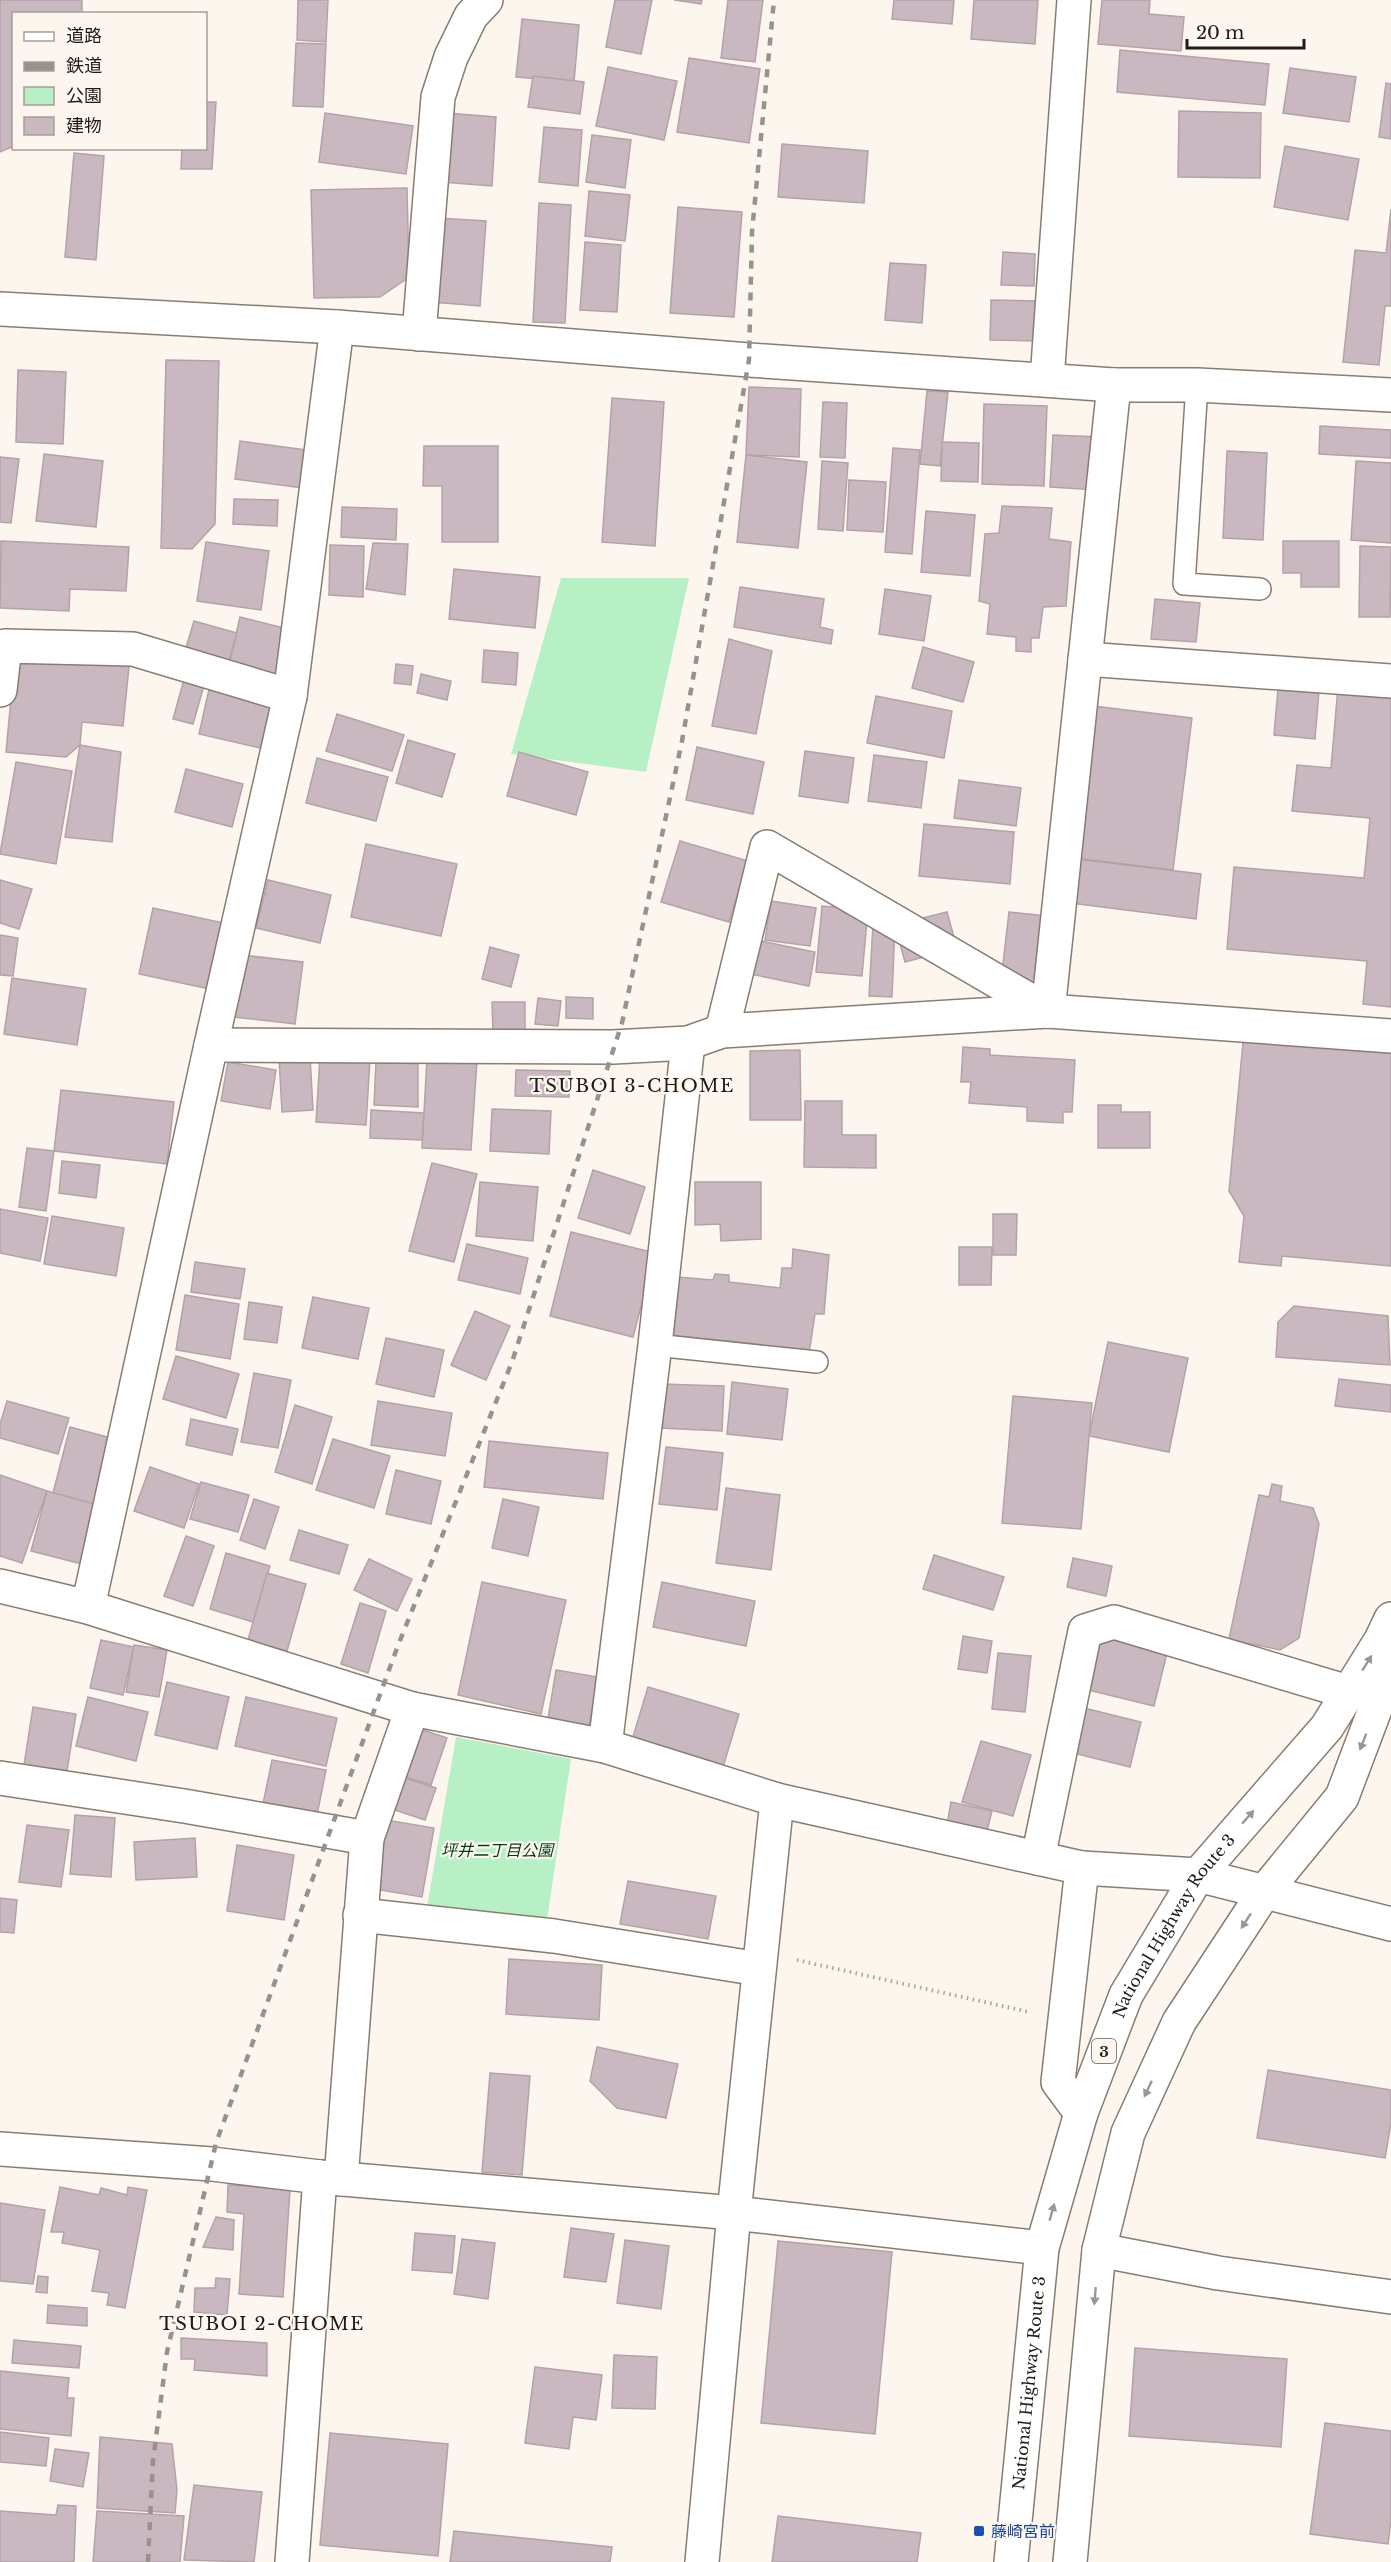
<svg xmlns="http://www.w3.org/2000/svg" width="1391" height="2562" viewBox="0 0 1391 2562" font-family="'Libre Baskerville','Noto Sans JP',serif">
  <rect width="100%" height="100%" fill="#fdf6ee"/>
  <g fill="#b8f0c5">
    <polygon points="561,578 689,578 646,772 511,754"/>
    <polygon points="456,1737 571,1759 546,1926 426,1913"/>
  </g>
  <g fill="#cab8c0" stroke="#b4a2a9" stroke-width="1.5">
    <polygon points="0,0 82,0 82,14 14,14 14,146 0,152"/>
    <polygon points="298,0 328,0 326,42 297,40"/>
    <polygon points="615,0 652,0 641,54 606,47"/>
    <polygon points="674,0 702,0 701,4"/>
    <polygon points="728,0 763,0 755,62 721,58"/>
    <polygon points="894,0 954,0 952,24 892,19"/>
    <polygon points="974,0 1038,0 1035,44 971,39"/>
    <polygon points="1102,0 1150,0 1149,14 1184,17 1181,51 1098,44"/>
    <polygon points="522,19 579,25 574,82 516,77"/>
    <polygon points="296,43 326,44 323,107 293,106"/>
    <polygon points="1120,50 1269,64 1265,105 1117,92"/>
    <polygon points="689,58 760,69 749,143 677,132"/>
    <polygon points="608,67 677,81 664,140 596,126"/>
    <polygon points="1290,68 1356,77 1349,122 1283,113"/>
    <polygon points="533,76 584,82 580,114 528,107"/>
    <polygon points="1386,83 1391,84 1391,139 1379,137"/>
    <polygon points="206,102 216,102 212,169 181,169 182,148 206,148"/>
    <polygon points="1179,111 1261,113 1260,178 1178,177"/>
    <polygon points="325,113 413,126 406,174 319,162"/>
    <polygon points="447,113 496,117 492,186 442,182"/>
    <polygon points="544,127 582,130 578,186 539,182"/>
    <polygon points="592,135 631,140 625,188 586,182"/>
    <polygon points="782,144 868,151 864,203 778,197"/>
    <polygon points="1285,146 1359,159 1348,220 1274,207"/>
    <polygon points="74,153 104,156 96,260 65,257"/>
    <polygon points="407,188 409,277 380,297 314,298 311,190"/>
    <polygon points="589,191 630,195 625,241 585,236"/>
    <polygon points="539,203 571,205 565,323 533,322"/>
    <polygon points="678,207 742,212 734,317 670,313"/>
    <polygon points="1391,209 1391,306 1385,306 1379,365 1343,362 1355,250 1386,253"/>
    <polygon points="437,218 486,221 480,306 431,302"/>
    <polygon points="585,242 621,245 617,312 580,310"/>
    <polygon points="1003,252 1035,254 1034,286 1001,285"/>
    <polygon points="890,263 926,265 922,323 885,320"/>
    <polygon points="991,300 1036,301 1035,341 990,340"/>
    <polygon points="166,360 219,361 215,524 192,549 161,548"/>
    <polygon points="18,370 66,372 63,444 16,442"/>
    <polygon points="749,387 801,389 799,457 746,455"/>
    <polygon points="927,391 948,392 940,466 920,464"/>
    <polygon points="612,398 664,402 655,546 602,542"/>
    <polygon points="823,402 847,403 845,458 820,457"/>
    <polygon points="984,404 1047,406 1044,486 982,484"/>
    <polygon points="1320,426 1391,430 1391,458 1319,454"/>
    <polygon points="1053,435 1101,437 1098,490 1050,487"/>
    <polygon points="240,441 306,450 302,488 235,479"/>
    <polygon points="942,442 979,443 978,482 941,481"/>
    <polygon points="424,446 498,446 498,542 442,542 442,486 423,486"/>
    <polygon points="893,448 920,450 912,554 885,552"/>
    <polygon points="1227,451 1267,453 1263,540 1223,538"/>
    <polygon points="44,454 103,461 96,527 36,521"/>
    <polygon points="746,455 807,462 798,548 737,542"/>
    <polygon points="0,457 19,459 11,523 0,522"/>
    <polygon points="822,461 848,463 843,531 818,529"/>
    <polygon points="1356,461 1391,463 1391,543 1351,540"/>
    <polygon points="849,480 886,482 883,532 847,530"/>
    <polygon points="234,499 278,500 277,526 233,524"/>
    <polygon points="1002,506 1052,508 1049,539 1071,542 1066,606 1043,607 1039,638 1031,638 1031,652 1016,651 1016,637 987,634 990,604 979,601 985,534 999,533"/>
    <polygon points="342,507 397,509 396,540 341,537"/>
    <polygon points="926,511 975,515 970,576 921,572"/>
    <polygon points="1,541 129,547 126,591 70,589 69,611 0,608"/>
    <polygon points="1283,541 1339,541 1339,587 1301,587 1301,573 1283,573"/>
    <polygon points="206,542 269,551 261,610 197,601"/>
    <polygon points="373,543 408,544 405,595 366,589"/>
    <polygon points="330,545 364,546 363,597 329,595"/>
    <polygon points="1360,546 1391,547 1390,617 1359,617"/>
    <polygon points="454,569 540,577 535,628 449,619"/>
    <polygon points="740,587 824,599 820,627 833,630 831,644 734,627"/>
    <polygon points="885,589 931,596 924,641 879,634"/>
    <polygon points="1155,599 1200,603 1196,642 1151,639"/>
    <polygon points="240,617 300,632 288,683 228,669"/>
    <polygon points="194,621 237,633 228,664 185,651"/>
    <polygon points="729,639 772,651 756,734 712,726"/>
    <polygon points="16,646 130,657 123,726 82,722 80,745 66,757 6,752"/>
    <polygon points="923,647 974,662 963,702 912,688"/>
    <polygon points="484,650 518,653 516,685 482,682"/>
    <polygon points="396,664 413,666 411,685 394,683"/>
    <polygon points="421,674 451,681 447,700 417,693"/>
    <polygon points="185,676 205,682 193,724 173,719"/>
    <polygon points="210,685 277,700 265,749 199,734"/>
    <polygon points="1338,687 1391,692 1391,1007 1363,1004 1367,961 1227,949 1234,867 1364,878 1370,818 1292,811 1297,765 1331,768"/>
    <polygon points="1278,688 1319,691 1315,739 1274,735"/>
    <polygon points="876,696 952,711 944,758 867,743"/>
    <polygon points="1093,706 1192,718 1173,870 1075,858"/>
    <polygon points="337,714 404,735 392,771 326,751"/>
    <polygon points="408,740 455,754 442,797 396,783"/>
    <polygon points="80,745 121,752 112,842 65,837"/>
    <polygon points="697,747 764,762 753,814 686,800"/>
    <polygon points="805,751 854,758 848,803 799,796"/>
    <polygon points="519,752 588,772 576,815 507,796"/>
    <polygon points="874,755 927,762 921,808 868,801"/>
    <polygon points="317,758 388,777 376,821 306,803"/>
    <polygon points="16,762 72,771 56,864 0,854"/>
    <polygon points="186,769 243,784 232,827 175,812"/>
    <polygon points="959,780 1021,788 1016,826 954,818"/>
    <polygon points="924,824 1014,832 1010,884 919,876"/>
    <polygon points="680,841 748,861 729,922 661,902"/>
    <polygon points="366,844 457,864 441,936 351,917"/>
    <polygon points="1077,859 1201,874 1196,919 1071,903"/>
    <polygon points="0,880 32,889 19,929 0,923"/>
    <polygon points="268,880 331,895 320,943 256,928"/>
    <polygon points="771,901 816,908 810,946 765,940"/>
    <polygon points="822,906 868,910 862,976 816,972"/>
    <polygon points="153,908 224,923 210,989 139,974"/>
    <polygon points="947,912 957,948 905,962 895,925"/>
    <polygon points="1009,912 1047,916 1039,992 1000,989"/>
    <polygon points="873,924 895,925 892,997 869,996"/>
    <polygon points="0,935 18,938 13,976 0,975"/>
    <polygon points="756,940 815,952 809,986 750,974"/>
    <polygon points="490,947 519,955 511,987 482,979"/>
    <polygon points="242,955 303,962 295,1024 234,1017"/>
    <polygon points="12,978 86,989 77,1045 4,1034"/>
    <polygon points="566,997 593,998 593,1019 566,1018"/>
    <polygon points="538,998 561,1001 558,1026 535,1024"/>
    <polygon points="492,1002 525,1002 525,1033 493,1033"/>
    <polygon points="1244,1032 1391,1046 1391,1266 1282,1256 1281,1266 1239,1262 1244,1216 1229,1191"/>
    <polygon points="963,1047 990,1049 990,1055 1075,1060 1072,1112 1063,1112 1063,1123 1027,1121 1027,1107 969,1103 971,1082 961,1082"/>
    <polygon points="800,1050 801,1120 750,1120 750,1051"/>
    <polygon points="310,1056 313,1110 282,1112 279,1058"/>
    <polygon points="320,1056 370,1060 366,1125 316,1122"/>
    <polygon points="427,1058 477,1061 471,1150 422,1148"/>
    <polygon points="228,1062 276,1070 270,1109 221,1101"/>
    <polygon points="376,1062 418,1064 418,1107 374,1105"/>
    <polygon points="516,1070 570,1071 569,1097 515,1096"/>
    <polygon points="61,1090 174,1102 167,1164 54,1151"/>
    <polygon points="805,1101 842,1101 842,1135 876,1135 876,1168 804,1167"/>
    <polygon points="1098,1105 1121,1105 1121,1112 1150,1112 1150,1148 1098,1148"/>
    <polygon points="492,1109 551,1111 549,1154 490,1151"/>
    <polygon points="371,1110 424,1113 422,1140 370,1138"/>
    <polygon points="27,1148 54,1151 46,1211 19,1207"/>
    <polygon points="62,1161 100,1165 96,1198 59,1193"/>
    <polygon points="432,1163 477,1174 454,1262 409,1251"/>
    <polygon points="593,1170 645,1187 630,1234 578,1218"/>
    <polygon points="480,1182 538,1187 533,1241 476,1236"/>
    <polygon points="695,1182 761,1182 761,1239 721,1241 720,1224 695,1225"/>
    <polygon points="0,1209 48,1218 40,1261 0,1253"/>
    <polygon points="993,1214 1017,1214 1016,1255 993,1255"/>
    <polygon points="52,1216 124,1228 116,1276 44,1264"/>
    <polygon points="571,1232 655,1253 633,1337 550,1316"/>
    <polygon points="467,1244 528,1258 520,1294 458,1280"/>
    <polygon points="959,1247 992,1247 991,1285 959,1285"/>
    <polygon points="793,1249 829,1255 824,1314 815,1314 809,1354 672,1338 678,1277 713,1280 715,1274 729,1275 729,1282 780,1288 782,1268 792,1268"/>
    <polygon points="195,1262 245,1269 240,1299 191,1292"/>
    <polygon points="185,1295 239,1304 230,1359 176,1350"/>
    <polygon points="313,1297 369,1308 358,1359 302,1348"/>
    <polygon points="249,1302 282,1307 277,1343 244,1339"/>
    <polygon points="1294,1306 1388,1316 1390,1365 1276,1357 1278,1322"/>
    <polygon points="475,1311 510,1326 486,1380 451,1365"/>
    <polygon points="386,1338 444,1350 434,1397 376,1384"/>
    <polygon points="1108,1342 1188,1358 1169,1452 1089,1436"/>
    <polygon points="176,1356 239,1374 226,1418 163,1399"/>
    <polygon points="254,1373 291,1380 278,1448 241,1442"/>
    <polygon points="1339,1379 1391,1385 1391,1412 1335,1406"/>
    <polygon points="732,1382 788,1389 782,1440 727,1434"/>
    <polygon points="661,1384 724,1386 722,1431 659,1428"/>
    <polygon points="1013,1396 1092,1403 1081,1529 1002,1523"/>
    <polygon points="7,1401 69,1418 58,1454 0,1438 0,1424"/>
    <polygon points="378,1401 452,1413 445,1456 371,1445"/>
    <polygon points="295,1405 332,1417 312,1484 275,1472"/>
    <polygon points="191,1419 238,1429 232,1455 186,1445"/>
    <polygon points="70,1427 115,1439 98,1505 53,1493"/>
    <polygon points="333,1439 390,1456 374,1508 316,1490"/>
    <polygon points="489,1441 608,1453 603,1499 484,1487"/>
    <polygon points="666,1447 723,1453 717,1510 659,1504"/>
    <polygon points="150,1467 199,1484 184,1528 134,1511"/>
    <polygon points="396,1470 441,1481 431,1524 386,1514"/>
    <polygon points="0,1475 47,1491 22,1563 0,1556"/>
    <polygon points="201,1482 249,1495 238,1532 190,1519"/>
    <polygon points="1272,1484 1282,1486 1280,1501 1313,1508 1319,1524 1299,1638 1280,1650 1229,1639 1259,1495 1269,1497"/>
    <polygon points="726,1488 780,1495 771,1570 716,1563"/>
    <polygon points="47,1491 98,1505 82,1564 31,1551"/>
    <polygon points="254,1499 279,1507 265,1549 240,1540"/>
    <polygon points="503,1499 539,1507 528,1556 492,1548"/>
    <polygon points="299,1530 348,1545 339,1574 290,1560"/>
    <polygon points="186,1536 214,1546 193,1606 164,1596"/>
    <polygon points="226,1553 270,1566 253,1622 210,1609"/>
    <polygon points="934,1555 1004,1577 993,1610 923,1589"/>
    <polygon points="1073,1558 1112,1566 1106,1596 1067,1587"/>
    <polygon points="369,1559 412,1579 397,1611 354,1590"/>
    <polygon points="267,1573 306,1584 287,1651 248,1640"/>
    <polygon points="482,1582 566,1600 541,1714 458,1695"/>
    <polygon points="662,1582 755,1601 746,1646 653,1627"/>
    <polygon points="360,1603 386,1611 368,1673 341,1664"/>
    <polygon points="1103,1629 1169,1645 1154,1706 1088,1690"/>
    <polygon points="963,1636 992,1641 987,1673 958,1669"/>
    <polygon points="101,1640 134,1647 123,1695 90,1688"/>
    <polygon points="134,1645 167,1650 159,1697 126,1692"/>
    <polygon points="998,1653 1031,1656 1025,1712 992,1709"/>
    <polygon points="556,1670 598,1677 588,1732 547,1725"/>
    <polygon points="167,1682 229,1697 217,1749 155,1735"/>
    <polygon points="648,1687 739,1714 720,1777 629,1750"/>
    <polygon points="88,1697 148,1712 136,1761 76,1746"/>
    <polygon points="246,1697 337,1718 326,1766 235,1746"/>
    <polygon points="33,1707 76,1714 67,1771 24,1765"/>
    <polygon points="1080,1707 1141,1722 1130,1767 1069,1752"/>
    <polygon points="420,1729 447,1738 431,1785 405,1777"/>
    <polygon points="981,1741 1031,1755 1013,1816 962,1802"/>
    <polygon points="272,1760 326,1770 317,1815 263,1804"/>
    <polygon points="405,1778 436,1788 425,1820 395,1810"/>
    <polygon points="951,1802 992,1811 985,1838 946,1830"/>
    <polygon points="75,1815 115,1818 111,1877 70,1874"/>
    <polygon points="386,1820 434,1828 422,1897 374,1889"/>
    <polygon points="27,1825 69,1830 61,1887 19,1882"/>
    <polygon points="195,1838 197,1877 136,1880 134,1842"/>
    <polygon points="237,1845 294,1855 284,1920 227,1911"/>
    <polygon points="628,1881 716,1896 708,1939 620,1924"/>
    <polygon points="0,1898 17,1900 14,1933 0,1932"/>
    <polygon points="509,1959 602,1965 599,2020 506,2014"/>
    <polygon points="597,2047 678,2064 666,2118 617,2108 590,2081"/>
    <polygon points="1268,2070 1391,2090 1391,2124 1385,2158 1257,2138"/>
    <polygon points="490,2073 530,2076 522,2175 482,2172"/>
    <polygon points="228,2185 290,2189 283,2297 239,2294 244,2214 227,2212"/>
    <polygon points="60,2187 99,2195 101,2188 127,2195 128,2187 147,2190 125,2308 107,2305 109,2293 92,2291 100,2250 62,2243 64,2232 51,2232"/>
    <polygon points="0,2203 45,2210 33,2284 0,2281"/>
    <polygon points="216,2217 234,2220 233,2250 203,2247"/>
    <polygon points="571,2228 614,2234 606,2282 564,2277"/>
    <polygon points="415,2233 455,2236 452,2273 412,2270"/>
    <polygon points="462,2239 495,2243 488,2299 454,2294"/>
    <polygon points="625,2240 669,2246 661,2309 617,2303"/>
    <polygon points="778,2241 892,2252 875,2434 761,2423"/>
    <polygon points="38,2276 48,2277 47,2293 36,2292"/>
    <polygon points="216,2278 230,2279 227,2315 194,2312 195,2288 215,2288"/>
    <polygon points="48,2305 87,2308 87,2326 47,2323"/>
    <polygon points="181,2338 267,2343 267,2376 194,2370 195,2359 181,2359"/>
    <polygon points="14,2340 81,2346 79,2368 12,2363"/>
    <polygon points="1135,2348 1287,2359 1281,2447 1129,2436"/>
    <polygon points="614,2355 657,2357 655,2409 612,2408"/>
    <polygon points="535,2367 602,2375 596,2420 573,2417 569,2449 525,2443"/>
    <polygon points="0,2371 69,2378 67,2398 74,2398 71,2436 0,2429"/>
    <polygon points="1325,2423 1391,2431 1391,2520 1388,2544 1310,2534"/>
    <polygon points="0,2432 49,2438 46,2466 0,2462"/>
    <polygon points="330,2433 448,2444 438,2556 320,2545"/>
    <polygon points="100,2437 172,2444 177,2490 175,2513 97,2508"/>
    <polygon points="55,2449 89,2453 83,2487 50,2481"/>
    <polygon points="194,2485 262,2492 254,2562 184,2560"/>
    <polygon points="58,2505 76,2506 74,2562 0,2562 0,2511 56,2515"/>
    <polygon points="97,2511 184,2516 180,2562 93,2562"/>
    <polygon points="778,2516 921,2533 917,2562 772,2562"/>
    <polygon points="454,2531 612,2547 610,2562 450,2562"/>
  </g>
  <g fill="none" stroke-linecap="round" stroke-linejoin="round">
    <defs>
      <g id="lane">
        <polyline points="1197,385 1184,584 1260,589"/>
        <polyline points="655,1345 817,1362"/>
      </g>
      <g id="street">
        <polyline points="419,334 438,97 451,57 471,16 486,0"/>
        <polyline points="1047,380 1074,0"/>
        <polyline points="1085,659 1391,681"/>
        <polyline points="0,690 5,646 133,649 290,696"/>
        <polyline points="1048,1011 1114,385"/>
        <polyline points="722,1031 767,847 1048,1011"/>
        <polyline points="211,1045 613,1047 688,1043 722,1031 1048,1011 1391,1036"/>
        <polyline points="0,1586 88,1607 412,1709 605,1746 777,1800 1082,1868 1198,1875 1391,1924"/>
        <polyline points="88,1607 211,1045 290,696 337,327"/>
        <polyline points="605,1746 655,1345 688,1043"/>
        <polyline points="0,1778 184,1806 367,1838"/>
        <polyline points="1038,1858 1085,1631 1114,1622 1348,1692"/>
        <polyline points="360,1915 554,1936 759,1969"/>
        <polyline points="1081,2113 1058,2082 1082,1868"/>
        <polyline points="0,2149 212,2164 320,2177 734,2213 1042,2248"/>
        <polyline points="341,2179 367,1838 412,1709"/>
        <polyline points="1099,2250 1218,2273 1391,2297"/>
        <polyline points="292,2562 320,2177"/>
        <polyline points="702,2562 734,2213 777,1800"/>
      </g>
      <polyline id="secondary" points="0,309 337,327 749,360 1114,385 1197,385 1391,395"/>
      <g id="highway">
        <path id="s1" d="M1011,2562L1042,2248L1081,2113L1126,1995L1198,1875L1327,1727L1381,1640L1391,1619"/>
        <polyline points="1070,2562 1099,2250 1128,2133 1179,2022 1265,1891 1342,1797 1391,1667"/>
      </g>
    </defs>
    <use href="#lane" stroke="#887d70" stroke-width="24"/>
    <use href="#street" stroke="#887d70" stroke-width="36"/>
    <use href="#secondary" stroke="#887d70" stroke-width="36"/>
    <use href="#highway" stroke="#887d70" stroke-width="36"/>
    <polyline stroke="#aaa49d" stroke-width="4" stroke-dasharray="1.5 4.5" stroke-linecap="butt" points="797,1960 1029,2012"/>
    <use href="#lane" stroke="#fff" stroke-width="21"/>
    <use href="#street" stroke="#fff" stroke-width="33"/>
    <use href="#secondary" stroke="#fff" stroke-width="33"/>
    <use href="#highway" stroke="#fff" stroke-width="33"/>
    <polyline stroke="#97928b" stroke-width="4.5" stroke-dasharray="8 8" stroke-linecap="butt" points="148,2562 153,2461 167,2352 216,2143 397,1648 512,1362 622,1023 682,741 749,360 752,232 774,0"/>
  </g>
  <defs><path id="oneway-solid" d="M-6-.8H1V-3.2L6.5 0L1 3.2V.8H-6Z" transform="scale(1.5)"/></defs>
  <g fill="#9a9896">
    <use href="#oneway-solid" transform="translate(1367 1663) rotate(-58)"/>
    <use href="#oneway-solid" transform="translate(1363 1742) rotate(111)"/>
    <use href="#oneway-solid" transform="translate(1248 1817) rotate(-49)"/>
    <use href="#oneway-solid" transform="translate(1246 1921) rotate(123)"/>
    <use href="#oneway-solid" transform="translate(1148 2089) rotate(115)"/>
    <use href="#oneway-solid" transform="translate(1052 2212) rotate(-74)"/>
    <use href="#oneway-solid" transform="translate(1095 2296) rotate(95)"/>
  </g>
  <rect fill="#1a4fb4" stroke="#fdf6ee" stroke-width="2" x="973" y="2525" width="12" height="12" rx="3"/>
  <g text-anchor="middle" dominant-baseline="central" stroke-width="4.5" stroke-linejoin="round" paint-order="stroke">
    <rect fill="#fdf6ee" stroke="#625d57" stroke-width="1.5" x="1092" y="2039" width="24" height="24" rx="4.5"/>
    <g font-size="15" font-weight="bold" fill="#1f1b16">
      <text x="1104" y="2051">3</text>
    </g>
    <g font-size="16" font-style="italic" fill="#003a18" stroke="#fdf6ee">
      <text x="497" y="1850">坪井二丁目公園</text>
    </g>
    <g font-size="16" fill="#1f1b16" stroke="#fdf6ee">
      <text stroke="none"><textPath href="#s1" startOffset="666">National Highway Route 3</textPath></text>
      <text stroke="none"><textPath href="#s1" startOffset="180">National Highway Route 3</textPath></text>
    </g>
    <g font-size="16" fill="#164399" stroke="#fdf6ee" text-anchor="start">
      <text x="991" y="2531">藤崎宮前</text>
    </g>
    <g font-size="18" letter-spacing="1.5" fill="#1f1b16" stroke="#fdf6ee">
      <text x="632" y="1086">TSUBOI 3-CHOME</text>
      <text x="262" y="2324">TSUBOI 2-CHOME</text>
    </g>
  </g>
  <rect x="12" y="12" width="195" height="138" fill="#fdf6ee" stroke="#a49e98" stroke-width="1.5"/>
  <rect x="24" y="32" width="30" height="9" fill="#ffffff" stroke="#a49e98" stroke-width="1.5"/>
  <text x="66" y="42" font-size="18" fill="#1f1b16">道路</text>
  <rect x="24" y="62" width="30" height="9" fill="#97928b" stroke="#a49e98" stroke-width="1.5"/>
  <text x="66" y="72" font-size="18" fill="#1f1b16">鉄道</text>
  <rect x="24" y="87" width="30" height="18" fill="#b8f0c5" stroke="#a49e98" stroke-width="1.5"/>
  <text x="66" y="102" font-size="18" fill="#1f1b16">公園</text>
  <rect x="24" y="117" width="30" height="18" fill="#cab8c0" stroke="#a49e98" stroke-width="1.5"/>
  <text x="66" y="132" font-size="18" fill="#1f1b16">建物</text>
  <path d="M1187 39v9h117v-9" fill="none" stroke="#1f1b16" stroke-width="3"/>
  <text x="1196" y="39" font-size="18" fill="#1f1b16" stroke="#fdf6ee" stroke-width="4.5" paint-order="stroke">20 m</text>
</svg>
